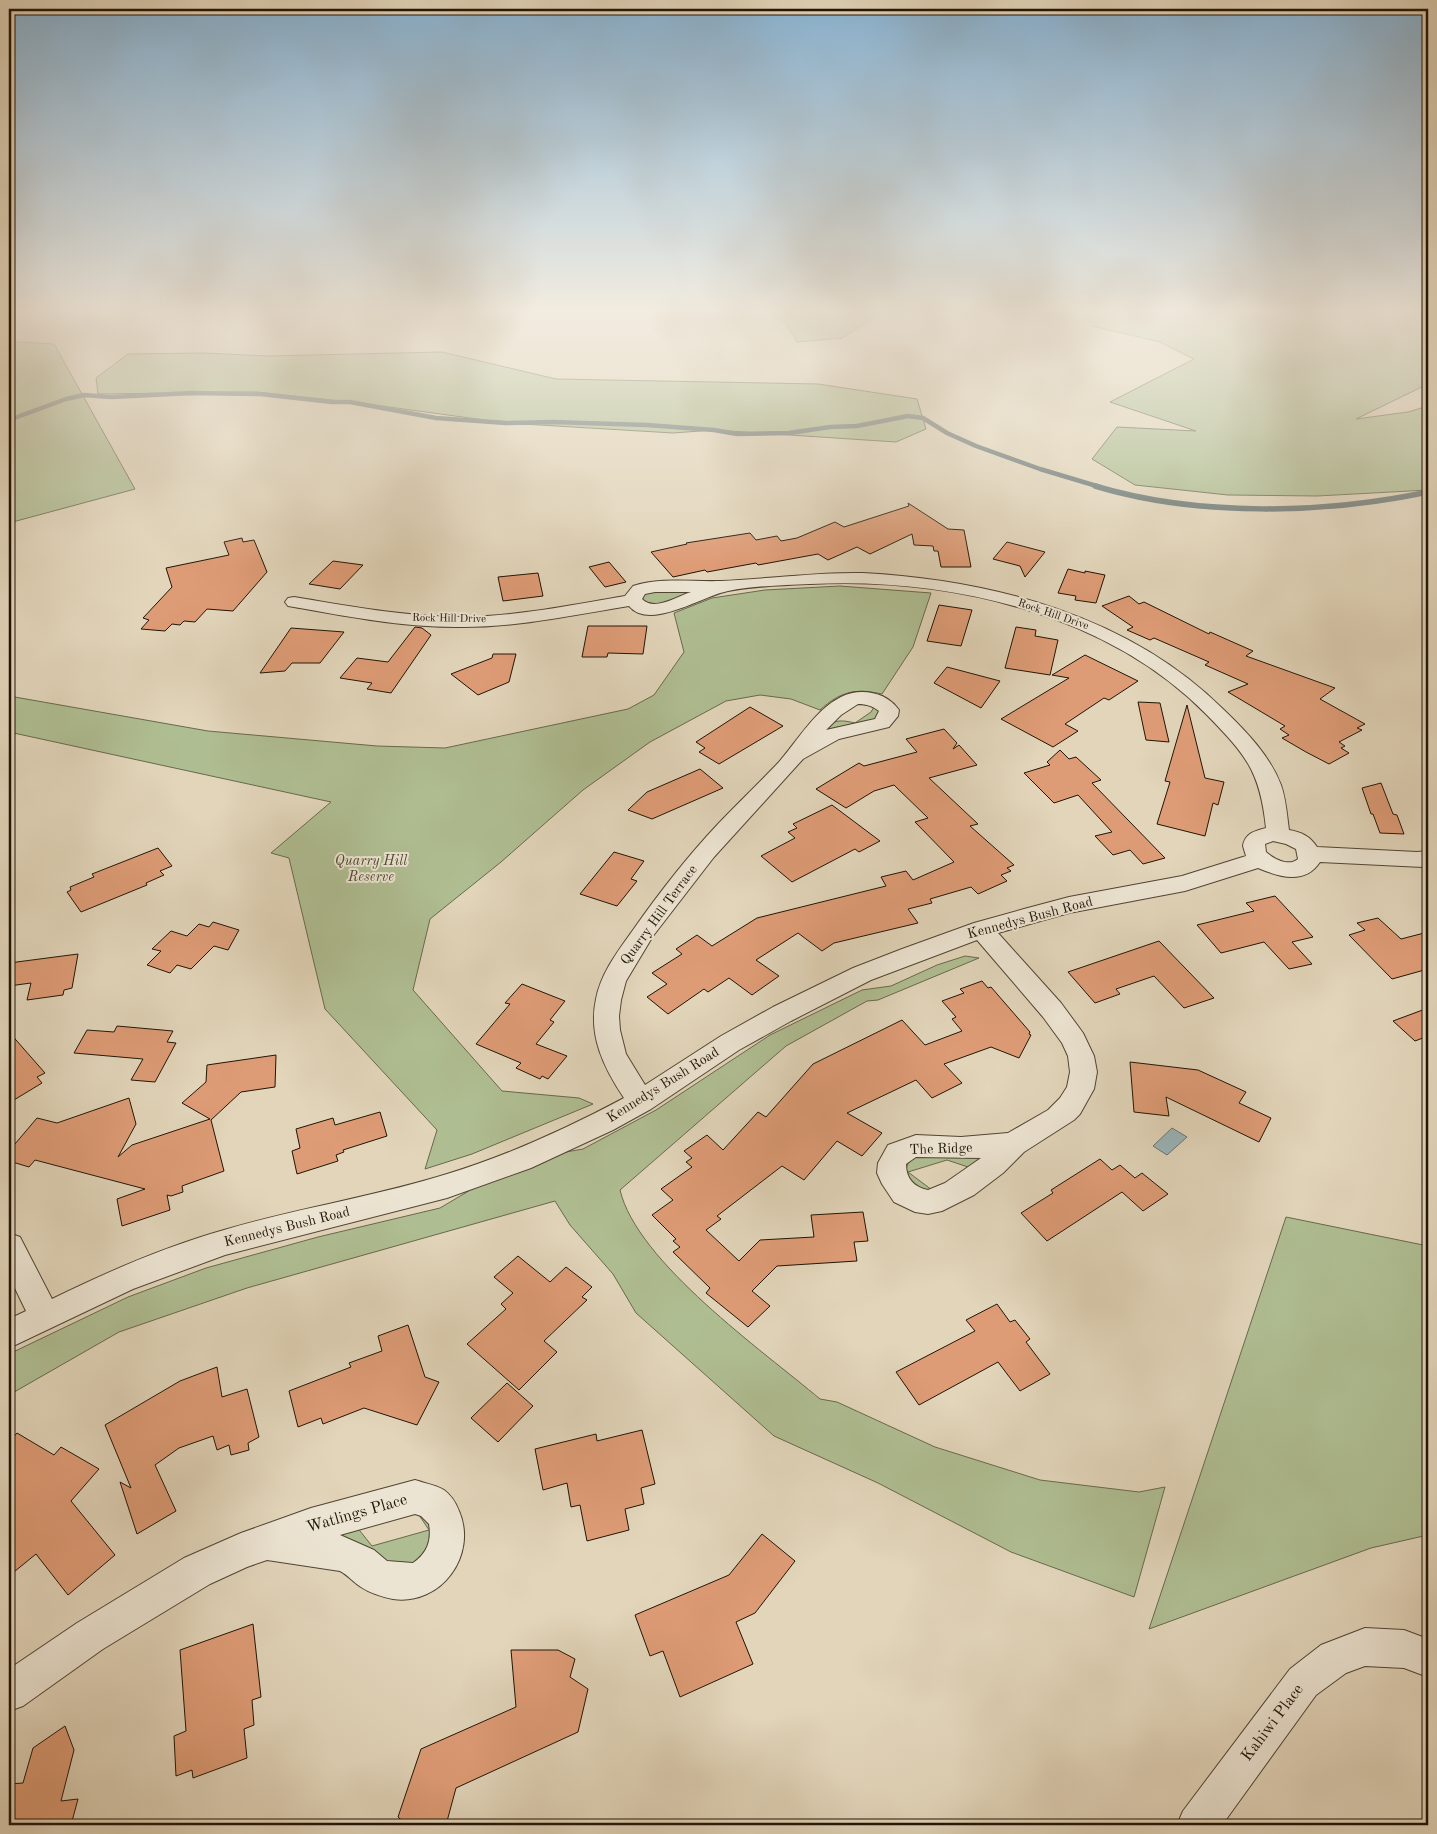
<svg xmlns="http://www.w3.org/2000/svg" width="1437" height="1834" viewBox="0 0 1437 1834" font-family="'Old Standard TT',serif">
  <rect width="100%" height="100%" fill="#e2d5ba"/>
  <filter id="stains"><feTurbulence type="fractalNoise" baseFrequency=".004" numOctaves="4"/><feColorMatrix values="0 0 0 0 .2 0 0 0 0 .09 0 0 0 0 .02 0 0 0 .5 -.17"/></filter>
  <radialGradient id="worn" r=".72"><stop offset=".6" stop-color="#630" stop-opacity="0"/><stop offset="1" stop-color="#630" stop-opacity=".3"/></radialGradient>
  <g fill="#afbe92" stroke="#68694c">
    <polygon points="763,308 889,308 842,338 797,342 786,323"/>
    <polygon points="1033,308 1428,308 1428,384 1356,419 1408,412 1428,406 1428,490 1317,496 1228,495 1135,485 1092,459 1117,427 1196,431 1110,402 1194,359 1160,342 1092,326 1081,312 1037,314"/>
    <polygon points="20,342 54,344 135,489 9,523 9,344"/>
    <polygon points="442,352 556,379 818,384 917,399 926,429 896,442 714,430 673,433 506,423 360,403 256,392 98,394 96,378 128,354 204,353 268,356"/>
    <path d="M840,586L931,593L913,647L882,694C854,688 840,692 820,710L791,699L760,695L726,701L650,742L583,790L501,862L430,919L413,990L502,1091L579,1098L593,1104L472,1154L425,1169L437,1130L325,1009L289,858L271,853L331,802L9,732V696L208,731L377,746L445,748L628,709L654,695L684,652L674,613L712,598L765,590Z"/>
    <path d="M650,591H698C679,598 660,610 641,600L643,594Z"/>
    <path d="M857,703L870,704L881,712L876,719L818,735C833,722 834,718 855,723L871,712L874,707Z"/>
    <path d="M965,956L979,958L878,1000L867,1001L786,1046L620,1190C637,1262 763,1351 820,1399L837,1402L935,1447L1040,1480L1139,1492L1165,1487L1134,1597L1011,1552L878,1483L774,1436L636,1313L613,1274L570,1225L555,1201L247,1288L119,1332L9,1395V1354L128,1297L206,1268L318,1237L440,1208L521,1160L583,1149L656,1110L770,1035L862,990L891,986L937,965Z"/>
    <path d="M992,1155L971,1168L947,1160L908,1172L932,1190L923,1191L907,1180C905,1169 906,1163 915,1157Z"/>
    <polygon points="1286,1217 1428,1246 1428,1535 1371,1548 1149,1629"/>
    <polygon points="417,1512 438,1529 425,1560 393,1569 319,1535 356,1526 372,1546 429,1530"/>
  </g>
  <polygon fill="#9ab6bb" stroke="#697573" points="1172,1128 1187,1137 1167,1155 1153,1146"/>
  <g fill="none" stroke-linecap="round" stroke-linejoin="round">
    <polyline stroke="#697573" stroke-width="4.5" points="9,420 66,399 84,395 111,397 192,393 260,394 332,402 350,402 436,418 506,423 553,422 647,425 714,430 737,434 789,433 830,427 857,426 908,416 923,418 947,433 976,446 1040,469 1100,487"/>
    <path stroke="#697573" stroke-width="5.5" d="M1095,486C1198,517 1324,514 1428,492"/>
  </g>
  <g fill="#de9c76" stroke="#201406">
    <polygon points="908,503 948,529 964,530 971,567 941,567 938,551 934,551 933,546 914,545 912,534 870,554 857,547 828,560 818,554 758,565 756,563 707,572 705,570 673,577 651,552 687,544 686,543 750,533 756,540 777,536 781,541 797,538 835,522 844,527 909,506"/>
    <polygon points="242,538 243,542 254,540 267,572 233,611 207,609 195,622 184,621 180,625 172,624 165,631 141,629 149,620 143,618 172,587 166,568 229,555 224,542"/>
    <polygon points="1007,542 1045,552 1025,577 1020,566 993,559"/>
    <polygon points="333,561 363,565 340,589 309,584"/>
    <polygon points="609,562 626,582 605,587 589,567"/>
    <polygon points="1068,569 1085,573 1085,571 1105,575 1096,603 1075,600 1076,596 1058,593"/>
    <polygon points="538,573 543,596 503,601 498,577"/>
    <polygon points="1129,596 1139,604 1144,602 1209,634 1210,632 1253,651 1246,656 1335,688 1320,699 1365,724 1357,728 1362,730 1339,742 1345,746 1341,748 1349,753 1329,764 1306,752 1282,738 1289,735 1280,729 1285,726 1228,692 1248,684 1205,665 1209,662 1154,638 1150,640 1127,630 1133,627 1102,606"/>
    <polygon points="939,605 972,610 961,646 927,641"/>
    <polygon points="588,626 647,626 643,654 608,653 607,657 582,657"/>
    <polygon points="415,627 422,628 431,635 391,693 367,689 372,683 340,678 357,658 388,662"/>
    <polygon points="1016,627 1036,630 1035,636 1058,640 1050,675 1005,668"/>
    <polygon points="291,628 344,632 320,663 292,663 285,671 260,673"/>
    <polygon points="493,654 516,654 509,682 478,695 451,674 492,658"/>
    <polygon points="1085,655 1138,681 1109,700 1104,698 1065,724 1078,731 1053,747 1001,719 1069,678 1052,675"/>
    <polygon points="947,667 1000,681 981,708 934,683"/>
    <polygon points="1138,702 1160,703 1169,742 1146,740"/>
    <polygon points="1187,705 1205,778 1224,782 1218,805 1213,803 1205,836 1157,824 1170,782 1165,781"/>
    <polygon points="750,707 783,726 719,764 699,752 705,748 696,742"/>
    <polygon points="944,729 957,743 953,749 959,745 977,765 929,778 978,824 970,826 1014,865 1007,868 1011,871 1001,875 1007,881 978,894 971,887 930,899 932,903 908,909 918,923 834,943 822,951 798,933 756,960 779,976 752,995 729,978 708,992 704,989 668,1014 647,997 667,984 652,973 682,954 676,949 697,935 712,946 757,918 886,886 881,877 906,871 913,880 954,862 915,822 928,818 894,785 874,791 846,808 816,789 859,763 864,766 917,752 906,739"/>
    <polygon points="1060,750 1069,759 1076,757 1101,780 1092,783 1165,858 1143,864 1130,850 1113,855 1095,836 1112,832 1078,795 1054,803 1024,773 1050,765 1047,762"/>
    <polygon points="700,769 723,788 652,819 628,810 647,792"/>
    <polygon points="1381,783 1393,814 1397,815 1404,834 1380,833 1373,814 1371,814 1362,788"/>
    <polygon points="832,805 880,841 859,852 855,849 792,882 761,856 795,838 788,832 797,828 793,824"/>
    <polygon points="158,848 172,866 160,871 164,875 146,883 147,885 81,912 67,892 71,890 70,887 94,877 92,874"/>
    <polygon points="614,852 644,861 631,879 637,881 617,906 580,894"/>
    <polygon points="1275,896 1313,937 1292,942 1312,964 1289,969 1264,942 1221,953 1197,925 1254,911 1246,903"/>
    <polygon points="1378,918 1401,939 1428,932 1428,969 1392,979 1349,935 1365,930 1357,923"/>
    <polygon points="213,922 239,930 228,950 214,946 191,969 177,965 170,973 147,965 161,951 152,949 171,931 187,936 199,924 209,927"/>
    <polygon points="1159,941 1214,998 1184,1008 1154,976 1116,989 1120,994 1095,1003 1068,972"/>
    <polygon points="78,954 72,988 64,990 63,995 27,1000 31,983 9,986 9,963"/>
    <polygon points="982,981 988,988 991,987 1030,1032 1029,1034 1031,1035 1019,1058 991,1047 944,1064 962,1083 932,1098 916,1080 847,1113 882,1133 862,1156 837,1141 804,1180 782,1166 717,1216 721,1219 706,1230 739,1261 760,1240 814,1237 811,1215 863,1212 868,1241 854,1242 857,1261 777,1266 752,1291 770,1306 748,1327 706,1293 710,1288 673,1252 680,1247 673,1241 676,1239 652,1215 673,1200 661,1189 692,1167 686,1162 692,1158 684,1151 707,1135 723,1150 758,1112 766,1117 813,1064 902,1020 925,1045 962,1031 952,1019 956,1017 942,1001 964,993 960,989"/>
    <polygon points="522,984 565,1001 550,1020 554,1022 536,1044 567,1056 548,1079 542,1076 540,1079 516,1068 521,1063 476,1044 510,1004 505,1003"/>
    <polygon points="1428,1008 1428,1036 1415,1041 1393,1021"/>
    <polygon points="117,1026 173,1031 167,1042 176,1043 155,1082 131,1080 143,1059 74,1053 87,1030 114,1032"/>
    <polygon points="9,1032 45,1073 37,1077 42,1083 9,1103"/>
    <polygon points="276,1055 275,1087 241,1092 211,1120 224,1171 182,1186 183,1192 171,1196 167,1195 170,1210 122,1226 117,1199 145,1189 35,1160 29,1167 9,1161 9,1151 37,1118 57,1123 129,1098 136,1124 118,1157 132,1145 210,1119 182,1103 206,1082 207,1065"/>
    <polygon points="1130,1062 1198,1070 1246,1092 1239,1103 1271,1118 1259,1142 1166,1097 1169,1116 1134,1112"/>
    <polygon points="380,1112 387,1136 343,1150 344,1152 336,1155 338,1161 297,1174 292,1151 300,1148 296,1129 333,1118 335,1125"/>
    <polygon points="1100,1159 1112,1170 1120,1165 1135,1178 1142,1173 1168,1194 1143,1211 1122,1192 1047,1241 1021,1213 1053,1193 1051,1190"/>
    <polygon points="518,1256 550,1282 566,1267 592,1287 582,1297 587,1300 544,1341 557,1352 519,1390 467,1344 506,1309 501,1304 513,1293 494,1277"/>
    <polygon points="997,1304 1010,1322 1015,1320 1030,1339 1026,1342 1050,1374 1020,1391 998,1362 919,1405 896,1372 975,1331 966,1320"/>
    <polygon points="408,1325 425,1377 439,1382 417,1425 364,1408 323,1424 321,1418 298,1427 289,1391 351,1367 349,1363 382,1351 378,1336"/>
    <polygon points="217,1367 222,1397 247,1389 259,1437 248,1443 249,1450 231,1455 229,1445 217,1450 213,1436 179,1448 155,1465 176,1511 137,1534 120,1482 131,1488 105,1425 180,1381"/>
    <polygon points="507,1383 533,1406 498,1442 471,1418"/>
    <polygon points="642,1430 655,1484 641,1488 644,1504 625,1509 629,1530 587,1541 580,1505 571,1507 567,1483 543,1490 535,1449 596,1434 597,1441"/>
    <polygon points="17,1433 54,1455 61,1447 99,1469 71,1501 115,1555 68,1595 36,1554 9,1576 9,1442"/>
    <polygon points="762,1534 795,1561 755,1613 736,1622 753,1664 680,1697 663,1651 650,1656 635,1615 729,1575"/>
    <polygon points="253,1624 261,1697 252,1700 254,1725 244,1729 247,1758 193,1778 192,1770 176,1776 174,1736 186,1731 180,1650"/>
    <polygon points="511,1650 558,1650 575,1659 570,1677 588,1689 578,1732 456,1788 446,1825 407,1825 398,1817 421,1749 516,1707"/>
    <polygon points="65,1726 74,1750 61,1801 78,1799 71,1825 9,1825 9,1784 23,1783 33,1748"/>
  </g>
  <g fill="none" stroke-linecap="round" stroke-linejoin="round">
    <defs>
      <g id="street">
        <path d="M863,573C993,580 1130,616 1224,710C1246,731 1270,756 1281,785C1286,799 1287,815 1289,830C1301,832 1310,836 1317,847L1417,852L1428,851V866L1423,867L1320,862C1305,885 1279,877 1258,868L1185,891L1069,913L998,933L1061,1003L1083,1033L1094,1056L1097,1072L1094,1089L1080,1114L1074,1120L1024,1152L1003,1173L974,1195L942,1211L928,1214L915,1212L894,1202L882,1184L877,1173L878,1163L888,1145L916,1135L961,1137L1008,1133L1048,1110L1060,1098L1067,1087L1070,1072L1068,1056L1062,1043L1043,1017L977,940L871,980L791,1021L739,1050L651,1109L613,1130L531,1168L447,1198L225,1255L133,1289L9,1348V1319L26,1311L9,1276V1233L20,1237L52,1299C107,1272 164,1247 224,1230C297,1208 374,1197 447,1174C509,1155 568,1128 624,1098C604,1068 588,1036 596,999C601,973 618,951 633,930C659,893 687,857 718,824C738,803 759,783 779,762C798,740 815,710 841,697C860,687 887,692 899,710L898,716L889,727L839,739L803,759L714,857L653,936L626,981L621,1000L619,1016L620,1030L626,1054L645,1085L721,1036L773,1007L853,968L902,949L974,923L1024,909L1069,897L1182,876L1246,856L1243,846C1245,833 1255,831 1266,828C1260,771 1246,755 1207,715C1107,613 949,577 810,584C783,585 754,586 728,591C702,596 650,631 629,606C574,615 519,627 463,627C406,628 350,617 294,607L288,606L285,602L288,598L294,597C350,606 406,617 464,617C518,616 572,605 625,596L633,586C661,577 691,582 721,581C769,579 815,572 863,573ZM655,592H691C678,596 654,612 642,599L645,594ZM858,704C867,704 872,706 879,711L875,719L826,730L841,715ZM1273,841L1286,844L1296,849L1298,859C1289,867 1274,859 1266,852L1265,844ZM916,1157L981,1158L945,1183L928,1190C914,1187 906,1179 906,1164Z"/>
        <path d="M415,1480C424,1483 436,1485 444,1490C452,1496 456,1503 459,1511C478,1555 441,1606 393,1599C383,1597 370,1593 361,1587C353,1582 348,1575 340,1571L267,1560L247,1567L210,1584L103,1649L23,1706L9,1711V1669L77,1623L184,1558L241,1533L311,1508ZM415,1514L421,1516L429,1524C432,1541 427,1553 413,1563L387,1561L374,1550L340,1535Z"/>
        <polygon points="1365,1628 1404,1630 1428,1639 1428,1677 1404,1668 1365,1666 1346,1673 1316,1695 1222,1825 1177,1825 1183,1811 1290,1669 1321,1645"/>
      </g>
    </defs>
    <use href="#street" stroke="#504433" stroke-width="2"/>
    <use href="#street" fill="#ece4d2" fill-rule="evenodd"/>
  </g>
  <linearGradient id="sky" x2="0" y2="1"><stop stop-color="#89b5d6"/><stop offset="0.55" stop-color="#f2ece0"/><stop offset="1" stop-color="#f2ece0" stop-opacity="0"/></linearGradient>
  <rect width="1437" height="565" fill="url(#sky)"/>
  <g text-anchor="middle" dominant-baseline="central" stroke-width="4" stroke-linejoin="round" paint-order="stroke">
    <g font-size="11" fill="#201406" stroke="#ece4d2">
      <text transform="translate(1053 615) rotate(19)">Rock Hill Drive</text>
      <text transform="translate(449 619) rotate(1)">Rock Hill Drive</text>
    </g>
    <g font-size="14" font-style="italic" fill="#4b4730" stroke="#ece4d2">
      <text x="371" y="861">Quarry Hill<tspan x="371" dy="16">Reserve</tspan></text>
    </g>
    <g font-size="14" fill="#201406" stroke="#ece4d2">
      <text transform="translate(659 915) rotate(-54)">Quarry Hill Terrace</text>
      <text transform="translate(1030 918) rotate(-15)">Kennedys Bush Road</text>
      <text transform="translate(663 1085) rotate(-32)">Kennedys Bush Road</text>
      <text transform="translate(941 1149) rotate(-2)">The Ridge</text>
      <text transform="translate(287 1227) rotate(-14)">Kennedys Bush Road</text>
    </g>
    <g font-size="16" fill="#201406" stroke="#ece4d2">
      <text transform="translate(357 1514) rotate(-16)">Watlings Place</text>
      <text transform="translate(1273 1723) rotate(-53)">Kahiwi Place</text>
    </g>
  </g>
  <rect width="1437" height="1834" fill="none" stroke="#e2d5ba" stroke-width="30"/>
  <rect x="10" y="10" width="1417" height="1814" fill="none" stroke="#201406" stroke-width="2.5"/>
  <rect x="15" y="15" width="1407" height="1804" fill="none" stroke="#201406"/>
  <rect width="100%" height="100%" filter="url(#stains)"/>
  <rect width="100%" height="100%" fill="url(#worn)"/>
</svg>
